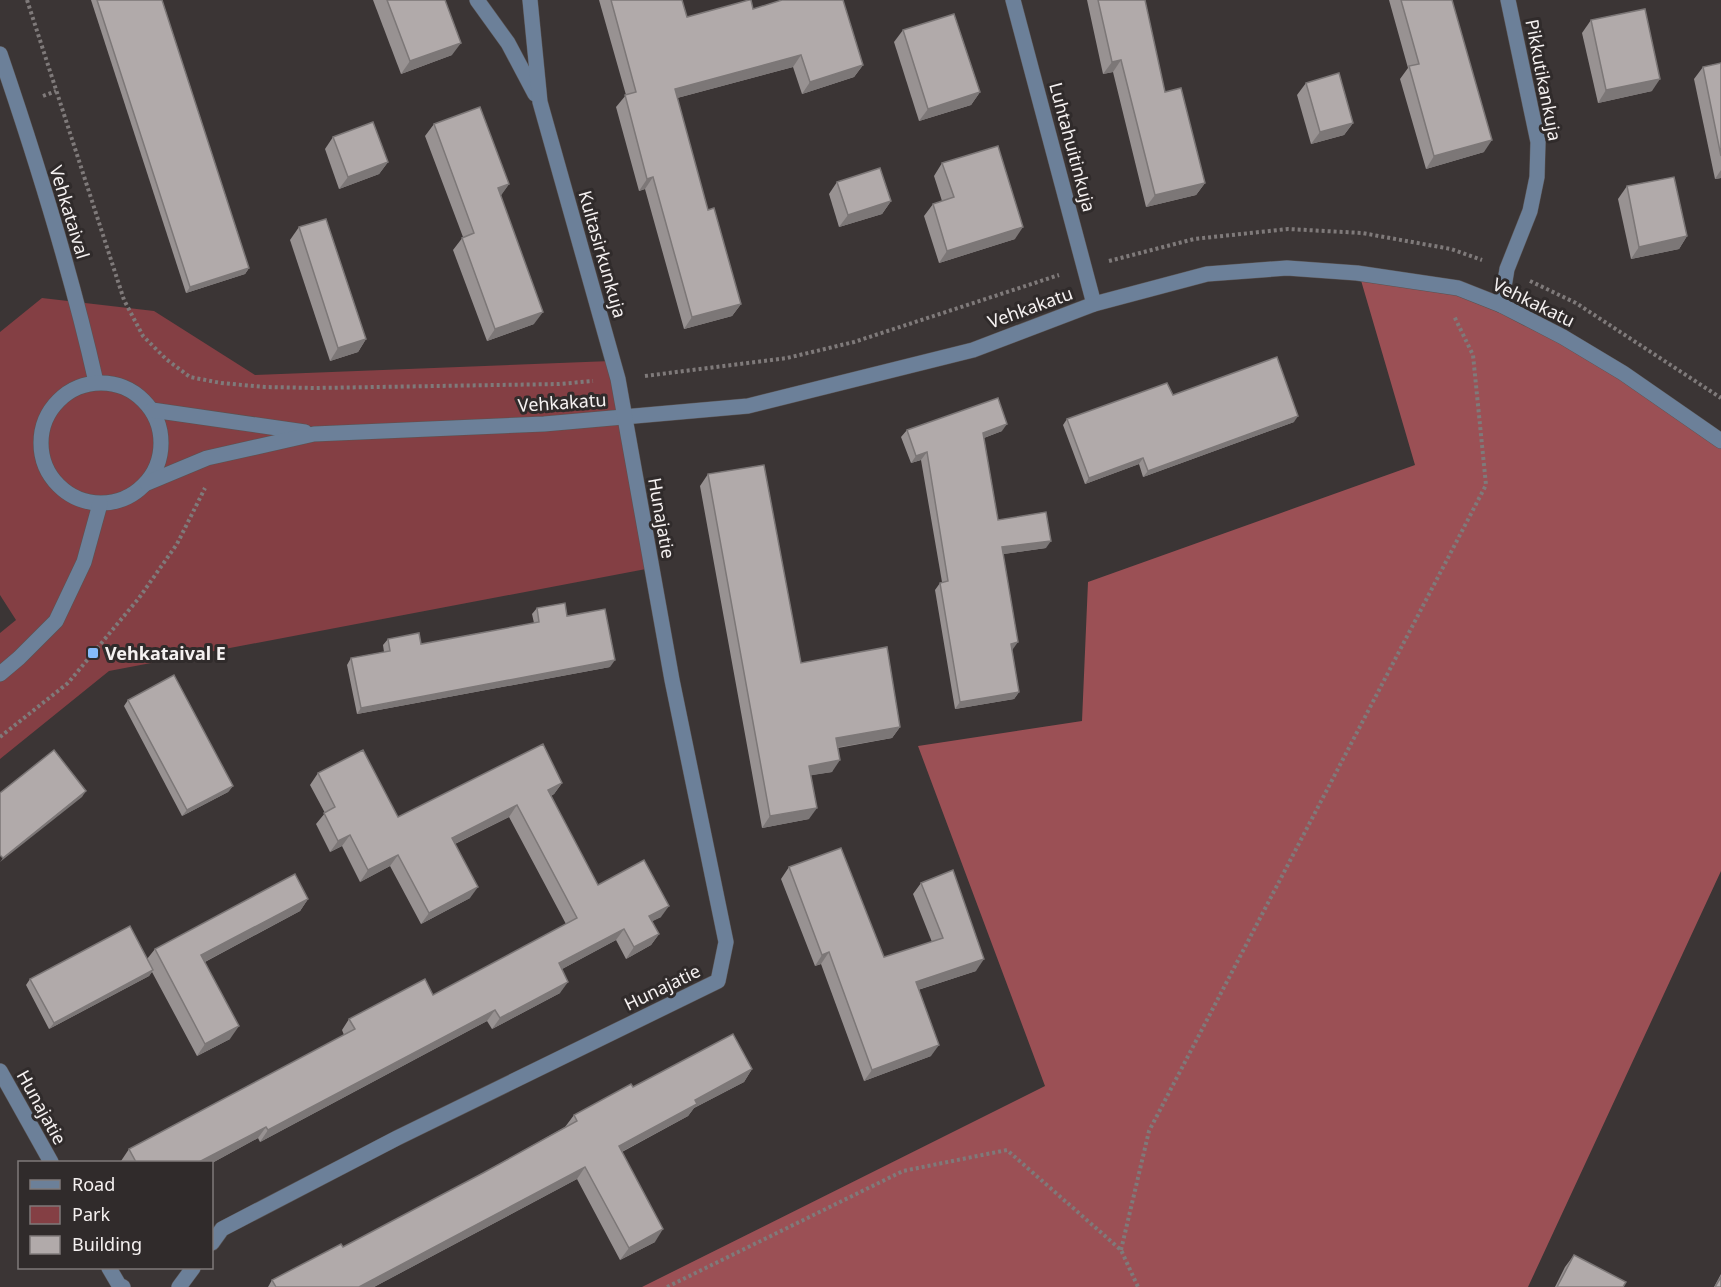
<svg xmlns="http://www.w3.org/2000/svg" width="1721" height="1287" viewBox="0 0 1721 1287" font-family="'Noto Sans',sans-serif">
  <rect width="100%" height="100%" fill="#3b3535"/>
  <polygon fill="#843f44" points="42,298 154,311 255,375 611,361 646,569 109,671 0,759 0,633 16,620 0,595 0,332"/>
  <polygon fill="#9b5055" points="1360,277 1501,298 1721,436 1721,871 1528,1287 642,1287 1045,1086 918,746 1082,721 1088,582 1415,465"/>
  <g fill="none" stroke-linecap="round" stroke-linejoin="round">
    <defs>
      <g id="minor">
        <polyline points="477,0 508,43 535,94"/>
        <polyline points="1013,0 1094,304"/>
        <path d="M0,54C37,162 71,271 96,382"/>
        <polyline points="1501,305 1507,269 1530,211 1537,177 1538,142 1508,0"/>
        <circle cx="101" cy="443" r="60"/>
        <polyline points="152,410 305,432"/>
        <polyline points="147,483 207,458 314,434 544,424 748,406 973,350 1094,304 1207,274 1287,268 1357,273 1458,288 1501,305 1563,337 1623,373 1721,441"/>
        <polyline points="0,674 19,658 56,621 84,562 100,504"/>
        <polyline points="0,1071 51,1162"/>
        <polyline points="212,1243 222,1229 397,1138 718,981 726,942 672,680 618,379 540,102 530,0"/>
        <polyline points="109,1268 119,1285 123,1287"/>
        <polyline points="179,1287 193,1268"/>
      </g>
    </defs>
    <use href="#minor" stroke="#595353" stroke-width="16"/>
    <g stroke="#7f7a7a" stroke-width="4" stroke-dasharray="3 3" stroke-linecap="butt">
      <polyline points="27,0 124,300 143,336 166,359 190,377 221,383 265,387 315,388 559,384 593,381"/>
      <polyline points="43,96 56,91"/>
      <polyline points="1109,261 1194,239 1288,229 1362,233 1451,249 1482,260"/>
      <polyline points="1530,281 1576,303 1721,398"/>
      <polyline points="645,376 787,358 854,342 1059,275"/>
      <polyline points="0,737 68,683 139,598 177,544 205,488"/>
      <polyline points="1121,1250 1149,1131 1486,485 1473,355 1454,316"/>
      <polyline points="667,1287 903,1171 1007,1150 1121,1250 1138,1287"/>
    </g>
    <use href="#minor" stroke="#6c8099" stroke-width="15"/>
  </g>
  <g fill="#989292">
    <polygon points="91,0 162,0 249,268 245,274 186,293"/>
    <polygon points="373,0 445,0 452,55 401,74"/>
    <polygon points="599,0 682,0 687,17 753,9 863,65 854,77 802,94 793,67 677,98 708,210 741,304 732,316 684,329 645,189 639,191 616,107 626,95"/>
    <polygon points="1087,0 1145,0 1165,92 1205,183 1196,195 1146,207 1113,72 1103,74"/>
    <polygon points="1389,0 1452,0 1484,152 1426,169 1400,79 1408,68"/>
    <polygon points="1591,20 1652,91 1598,103 1582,33"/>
    <polygon points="903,30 980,92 971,105 919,121 894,42"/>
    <polygon points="1721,63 1721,178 1715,179 1694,79 1703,67"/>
    <polygon points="1306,83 1353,123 1344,135 1311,144 1297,95"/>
    <polygon points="434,124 509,184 500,196 534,324 487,341 453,250 463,237 425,136"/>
    <polygon points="333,137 388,162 379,174 339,189 325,149"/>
    <polygon points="942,163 1015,239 939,263 924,216 933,204 942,201 934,176"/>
    <polygon points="837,182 891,201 882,214 839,227 829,194"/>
    <polygon points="1627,186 1687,236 1679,249 1631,259 1618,199"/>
    <polygon points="299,227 366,339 358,352 330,361 290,240"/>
    <polygon points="1173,395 1294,422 1143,477 1139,464 1085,484 1063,425 1067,419"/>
    <polygon points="907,430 1002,431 984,438 998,520 1046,548 1003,554 1013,649 1012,650 1019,692 1014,699 955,709 935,590 940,583 942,582 921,460 911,463 901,437"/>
    <polygon points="708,474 801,663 900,727 892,738 838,748 832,772 811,775 809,819 762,828 700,486"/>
    <polygon points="537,608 567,616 610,667 357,714 347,665 351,658 384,652 383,645 388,639 421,644 534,623 532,614"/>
    <polygon points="128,700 233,786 228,792 182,816 124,706"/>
    <polygon points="318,773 398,817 562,783 554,794 551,796 598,885 661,917 652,921 659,934 651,945 626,959 616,940 562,969 560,993 492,1029 487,1021 260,1142 258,1138 212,1163 122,1162 121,1161 129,1149 344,1035 342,1030 349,1019 433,995 566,924 509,817 455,844 470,898 421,924 390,866 360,882 342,846 330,852 316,824 325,813 310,785"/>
    <polygon points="789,867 884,957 932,942 913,894 921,883 976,971 918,990 931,1056 864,1081 821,964 815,966 781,879"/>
    <polygon points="308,899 300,911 205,962 230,1039 197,1056 152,972 149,976 49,1029 26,985 30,979 147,959 155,949"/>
    <polygon points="752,1069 744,1082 694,1108 688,1116 622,1152 655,1242 620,1260 577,1179 374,1287 268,1287 272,1280 343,1247 483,1173 565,1127 574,1115 633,1087"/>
    <polygon points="1574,1255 1623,1287 1555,1287 1565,1267"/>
    <polygon points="1721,1274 1721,1287 1714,1287"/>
  </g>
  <g fill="#7c7777">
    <polygon points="461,43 452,55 401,74 410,61"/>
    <polygon points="801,55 793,67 666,101 675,89"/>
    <polygon points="1121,60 1113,72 1103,74 1112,62"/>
    <polygon points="863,65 854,77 802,94 810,82"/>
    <polygon points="1660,79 1652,91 1598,103 1606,90"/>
    <polygon points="980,92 971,105 919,121 928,109"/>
    <polygon points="1353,123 1344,135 1311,144 1320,132"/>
    <polygon points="1492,140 1484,152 1426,169 1434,156"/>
    <polygon points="388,162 379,174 339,189 348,177"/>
    <polygon points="1721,170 1721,178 1715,179"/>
    <polygon points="653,177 645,189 639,191 647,179"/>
    <polygon points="1205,183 1196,195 1146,207 1155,195"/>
    <polygon points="509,184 500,197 498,188"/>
    <polygon points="891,201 882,214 839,227 848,215"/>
    <polygon points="1023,227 1015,239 939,263 947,251"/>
    <polygon points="1687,236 1679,249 1631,259 1639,247"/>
    <polygon points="249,268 245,274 186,293 190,287"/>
    <polygon points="741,304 732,316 684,329 692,317"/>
    <polygon points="543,312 534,324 487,341 495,329"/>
    <polygon points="366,339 358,352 330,361 338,348"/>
    <polygon points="1298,416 1294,422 1143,477 1148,471"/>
    <polygon points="1007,424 1002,431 978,440 983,433"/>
    <polygon points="927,452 921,460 911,463 916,456"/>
    <polygon points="1143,458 1139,464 1085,484 1089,478"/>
    <polygon points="1051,541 1046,548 997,555 1002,547"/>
    <polygon points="1018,642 1013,649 1006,651 1011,644"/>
    <polygon points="615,660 610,667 357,714 361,708"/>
    <polygon points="1019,692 1014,699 955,709 960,702"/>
    <polygon points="900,727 892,738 828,749 836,738"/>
    <polygon points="840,760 832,772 801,777 809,766"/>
    <polygon points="562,783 554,794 540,801 548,790"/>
    <polygon points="233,786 228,792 182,816 187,810"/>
    <polygon points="86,791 82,797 0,862 3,858"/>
    <polygon points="517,805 509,817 444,849 452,838"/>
    <polygon points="817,808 809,819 762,828 770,816"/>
    <polygon points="350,835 342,846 330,852 338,841"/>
    <polygon points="398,855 390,866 360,882 368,870"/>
    <polygon points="478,887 470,898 421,924 429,913"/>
    <polygon points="308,899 300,911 193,968 201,955"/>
    <polygon points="669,906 661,917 641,927 649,916"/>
    <polygon points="624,929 616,940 551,975 559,963"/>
    <polygon points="659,934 651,945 626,959 634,947"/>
    <polygon points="829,952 821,964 815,966 822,955"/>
    <polygon points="984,959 976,971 908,993 916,982"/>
    <polygon points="153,970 149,976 49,1029 54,1023"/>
    <polygon points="568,982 560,993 492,1029 500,1018"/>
    <polygon points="495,1010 487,1021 260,1142 268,1130"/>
    <polygon points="239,1026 230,1039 197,1056 205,1044"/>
    <polygon points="939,1045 931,1056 864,1081 872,1070"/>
    <polygon points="752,1069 744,1082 694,1108 688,1116 610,1158 619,1146 695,1100"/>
    <polygon points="266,1127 258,1138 212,1163 199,1162"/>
    <polygon points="585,1167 577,1179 374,1287 359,1287"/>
    <polygon points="663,1229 655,1242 620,1260 629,1248"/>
  </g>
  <g fill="#b1aaaa" stroke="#7c7777" stroke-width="1.5">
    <polygon points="97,0 162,0 249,268 190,287"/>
    <polygon points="387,0 445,0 461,43 410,61"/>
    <polygon points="611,0 682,0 687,17 749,0 751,0 753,9 782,0 843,0 863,65 810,82 801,55 675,89 708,210 714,208 741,304 692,317 653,177 647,179 625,95 636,92"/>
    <polygon points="1098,0 1145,0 1165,92 1181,88 1205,183 1155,195 1121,60 1112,62"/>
    <polygon points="1401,0 1452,0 1492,140 1434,156 1409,66 1419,64"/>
    <polygon points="1645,9 1660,79 1606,90 1591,20"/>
    <polygon points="954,14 980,92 928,109 903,30"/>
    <polygon points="1721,63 1721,156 1703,67"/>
    <polygon points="1339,73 1353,123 1320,132 1306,83"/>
    <polygon points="480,107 509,184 498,188 543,312 495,329 462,238 474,233 434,124"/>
    <polygon points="373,122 388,162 348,177 333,137"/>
    <polygon points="998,146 1023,227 947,251 933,204 954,197 942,163"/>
    <polygon points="880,168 891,201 848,215 837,182"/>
    <polygon points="1674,177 1687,236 1639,247 1627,186"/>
    <polygon points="326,219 366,339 338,348 299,227"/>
    <polygon points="1277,357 1298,416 1148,471 1143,458 1089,478 1067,419 1167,383 1173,395"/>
    <polygon points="998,398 1007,424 983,433 998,520 1046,512 1051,541 1002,547 1018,642 1011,644 1019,692 960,702 940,583 948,581 927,452 916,456 907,430"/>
    <polygon points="764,465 801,663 887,647 900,727 836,738 840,760 809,766 817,808 770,816 708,474"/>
    <polygon points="565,603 567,616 605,609 615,660 361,708 351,658 390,651 388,639 419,633 421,644 539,622 537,608"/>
    <polygon points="174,675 233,786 187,810 128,700"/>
    <polygon points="543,744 562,783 548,790 598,885 644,860 669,906 649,916 659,934 634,947 624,929 559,963 568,982 500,1018 495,1010 268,1130 266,1127 199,1162 136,1162 129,1149 355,1029 349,1019 425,979 433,995 577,918 517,805 452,838 478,887 429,913 398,855 368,870 350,835 338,841 324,813 335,807 318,773 363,750 398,817"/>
    <polygon points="54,750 86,791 3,858 0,855 0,793"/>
    <polygon points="841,848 884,957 943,938 921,883 953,870 984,959 916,982 939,1045 872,1070 829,952 822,955 789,867"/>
    <polygon points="295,874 308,899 201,955 239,1026 205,1044 155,949"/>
    <polygon points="130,926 153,970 54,1023 30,979"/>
    <polygon points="733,1034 752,1069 695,1100 697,1104 619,1146 663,1229 629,1248 585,1167 359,1287 276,1287 272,1280 341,1244 343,1247 483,1173 577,1121 574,1115 631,1084 633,1087"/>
    <polygon points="1574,1255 1626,1282 1623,1287 1557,1287"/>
    <polygon points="1721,1277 1721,1287 1715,1287"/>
  </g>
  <rect fill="#85bbfb" stroke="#302b2b" stroke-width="2" x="87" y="647" width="12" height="12" rx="3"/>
  <g text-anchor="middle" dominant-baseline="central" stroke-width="6" stroke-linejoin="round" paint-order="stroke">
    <g font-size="18" fill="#f5f1f1" stroke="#302b2b">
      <text transform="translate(1544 80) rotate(79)">Pikkutikankuja</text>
      <text transform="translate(1073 147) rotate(75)">Luhtahuitinkuja</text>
      <text transform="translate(70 212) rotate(73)">Vehkataival</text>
      <text transform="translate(603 254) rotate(74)">Kultasirkunkuja</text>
      <text transform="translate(1534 302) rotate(26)">Vehkakatu</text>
      <text transform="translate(1030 307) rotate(-20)">Vehkakatu</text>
      <text transform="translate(562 402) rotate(-4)">Vehkakatu</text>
      <text transform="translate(662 518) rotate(80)">Hunajatie</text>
      <text transform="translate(662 987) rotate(-26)">Hunajatie</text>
      <text transform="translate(42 1107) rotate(61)">Hunajatie</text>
    </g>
    <g font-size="18" font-weight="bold" fill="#f5f1f1" stroke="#302b2b" text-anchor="start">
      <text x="105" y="653">Vehkataival E</text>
    </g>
  </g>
  <rect x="18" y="1161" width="195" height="108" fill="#302b2b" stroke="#7f7a7a" stroke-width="1.5"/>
  <rect x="30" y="1180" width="30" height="9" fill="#6c8099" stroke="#7f7a7a" stroke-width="1.5"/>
  <text x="72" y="1191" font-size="18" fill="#f5f1f1">Road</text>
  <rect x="30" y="1206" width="30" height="18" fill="#843f44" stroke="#7f7a7a" stroke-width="1.5"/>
  <text x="72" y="1221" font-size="18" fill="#f5f1f1">Park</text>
  <rect x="30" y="1236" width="30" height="18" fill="#b1aaaa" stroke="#7f7a7a" stroke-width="1.5"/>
  <text x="72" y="1251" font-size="18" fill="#f5f1f1">Building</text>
</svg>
